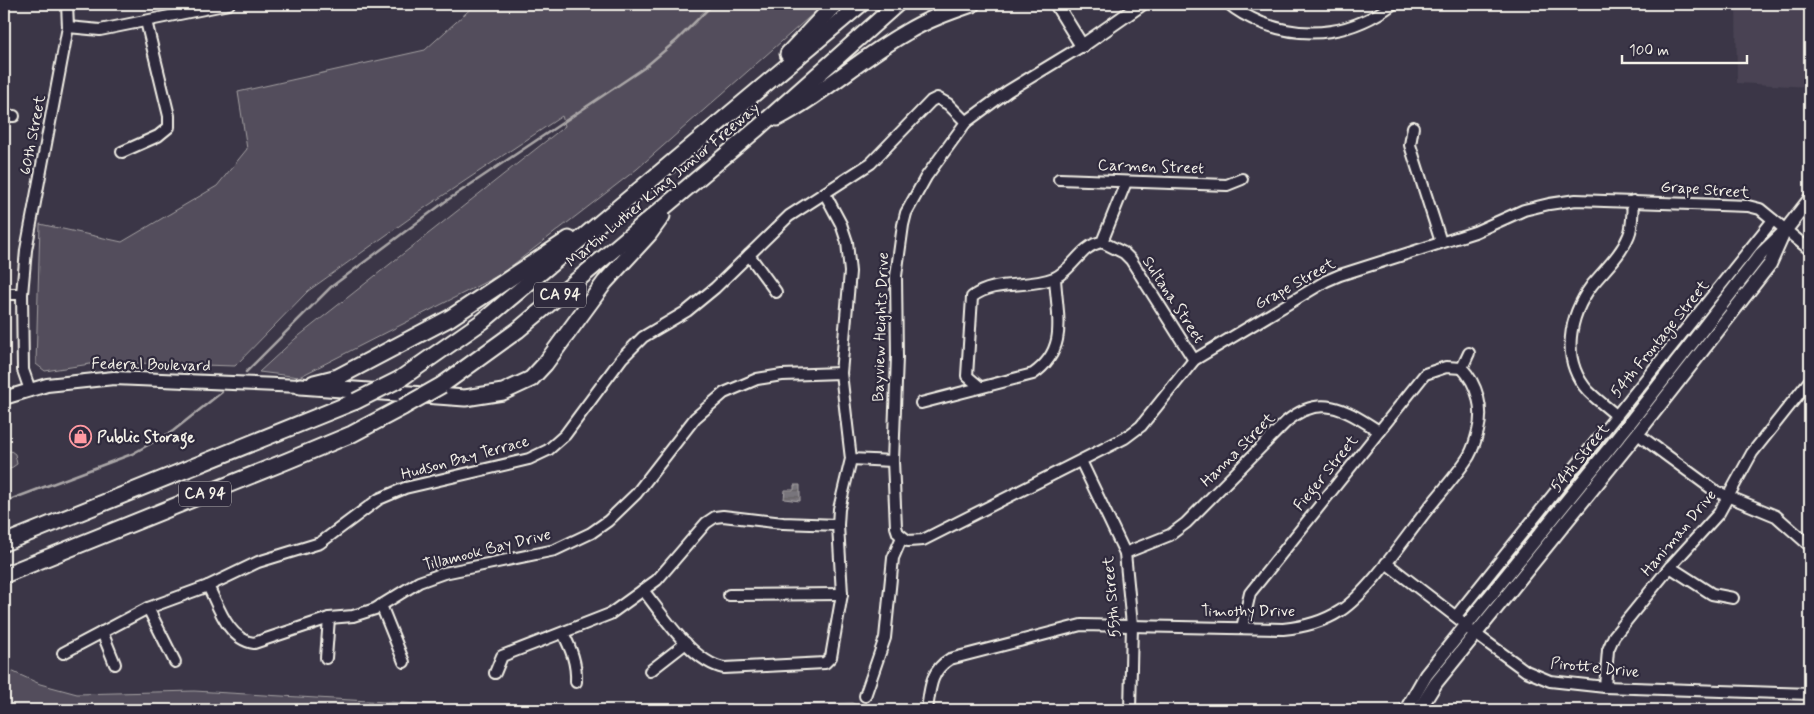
<svg xmlns="http://www.w3.org/2000/svg" width="1814" height="714" viewBox="0 0 1814 714" font-family="Mynerve,sans-serif">
  <defs>
    <pattern id="water-rules" width="6" height="5" patternUnits="userSpaceOnUse" patternTransform="scale(1.25)"><rect width="6" height="5" fill="#78747b"/><path d="M0 2.5h6" fill="none" stroke="#636063"/></pattern>
  </defs>
  <rect width="100%" height="100%" fill="#3b3647"/>
  <filter id="ink" filterUnits="userSpaceOnUse"><feTurbulence type="fractalNoise" baseFrequency=".02" numOctaves="2"/><feDisplacementMap in="SourceGraphic" scale="10" xChannelSelector="R" yChannelSelector="G"/><feConvolveMatrix kernelMatrix="1 2 1 2 8 2 1 2 1" color-interpolation-filters="sRGB"/></filter>
  <g filter="url(#ink)">
    <polygon fill="#484352" points="1736,4 1810,4 1810,87 1737,83"/>
    <g fill="#534e5c" stroke="#a4a0a2">
      <polygon points="476,4 824,4 637,169 501,274 299,377 259,372 295,339 565,126 562,116 420,211 308,291 235,366 103,362 45,371 36,364 40,224 122,242 217,186 247,149 238,92 425,50"/>
      <polygon points="11,451 15,454 17,464 4,473 4,452"/>
      <polygon points="4,661 9,670 40,684 77,694 194,691 526,710 4,710"/>
      <polygon points="852,703 868,710 568,710"/>
    </g>
    <polygon fill="url(#water-rules)" stroke="#aaa6a7" points="794,485 800,485 800,501 784,499 785,490 794,490"/>
    <g fill="none" stroke-linecap="round" stroke-linejoin="round">
      <g stroke="#aaa6a7" stroke-width="2.5">
        <polyline points="246,372 331,287 446,201 644,68 677,40 713,4"/>
        <polyline points="4,502 132,454 173,431 222,392"/>
      </g>
      <defs>
        <g id="minor">
          <path d="M1229,4C1239,13 1250,18 1262,23C1309,41 1354,33 1393,4"/>
          <polyline points="68,27 100,30 229,4"/>
          <polyline points="1082,46 1008,91 966,122 926,177 906,213 903,225 896,276 897,357 893,461 896,527 898,533 908,541 923,540 1125,438 1141,426 1194,360 1326,281 1340,275 1475,232 1524,210 1549,204 1576,200 1748,206 1760,209 1810,250"/>
          <polyline points="4,116 14,116"/>
          <polyline points="1413,127 1410,145 1441,242"/>
          <polyline points="122,152 158,136 169,127 169,116 146,21"/>
          <polyline points="1059,179 1227,185 1242,179"/>
          <polyline points="1102,242 1124,253 1131,260 1194,360"/>
          <polyline points="749,255 776,292"/>
          <polyline points="4,294 22,294"/>
          <polyline points="1462,368 1469,353"/>
          <path d="M980,387L967,376L972,297C995,279 1026,289 1054,278C1073,270 1081,245 1102,242L1126,182"/>
          <polyline points="30,390 23,370 22,294 26,250 68,27 67,4"/>
          <path d="M921,403L1033,374C1069,349 1057,316 1055,278"/>
          <path d="M1617,416C1608,408 1597,400 1588,391C1560,359 1569,316 1592,285C1605,269 1621,255 1629,235C1633,226 1632,212 1633,201"/>
          <polyline points="1643,438 1715,491 1776,516 1810,546"/>
          <polyline points="851,459 893,461"/>
          <polyline points="1081,461 1125,553 1132,625 1130,710"/>
          <path d="M1125,553L1170,535L1186,523L1287,421C1322,392 1347,411 1379,431"/>
          <polyline points="1386,563 1460,620"/>
          <polyline points="1670,567 1712,594 1733,598"/>
          <path d="M208,586C218,605 228,640 254,643L329,618L353,616L375,609L419,582L444,573L555,550L591,533L608,521L636,494L695,418L724,393L757,379L782,375L841,373"/>
          <path d="M643,590C663,615 692,662 724,668L825,663L831,657L842,594L838,525L839,509L851,459L841,373L850,272L847,242L841,224L825,194"/>
          <polyline points="729,595 842,594"/>
          <polyline points="381,605 404,662"/>
          <polyline points="148,608 175,662"/>
          <polyline points="1456,616 1773,220"/>
          <polyline points="1242,628 1250,593 1425,374 1446,367 1462,368"/>
          <polyline points="1470,630 1526,671 1550,681 1605,687 1810,694"/>
          <polyline points="102,632 115,664"/>
          <path d="M563,633C571,649 577,663 576,682"/>
          <polyline points="63,653 148,608 208,586 258,562 320,543 379,499 405,488 529,459 548,450 565,435 622,358 643,337 687,311 715,288 789,216 871,163 931,101 937,98 948,104 966,122"/>
          <polyline points="326,658 329,618"/>
          <polyline points="650,671 686,643"/>
          <polyline points="495,673 502,656 610,614 657,580 706,523 715,517 723,516 783,523 838,525"/>
          <polyline points="1605,687 1608,650 1614,636 1670,567 1719,513 1752,453 1810,380"/>
          <polyline points="865,696 885,638 893,558 902,537"/>
          <path d="M927,710C930,689 930,671 950,659L1081,625L1283,629C1303,627 1323,622 1340,611C1368,593 1405,538 1427,510C1441,492 1457,475 1469,456C1473,449 1476,439 1478,431C1484,408 1477,384 1462,368"/>
        </g>
        <g id="major">
          <polyline points="1056,4 1082,46 1142,4"/>
          <polyline points="4,398 47,385 114,378 300,386"/>
          <polyline points="1406,710 1426,675 1628,425 1761,254 1785,231 1810,199"/>
          <polyline points="1419,710 1436,683 1638,433 1770,264 1782,237"/>
        </g>
        <g id="highway">
          <polyline points="788,54 835,4"/>
          <path d="M777,118C823,94 861,58 905,33C926,20 949,12 972,4"/>
          <polyline points="400,379 483,321 861,4"/>
          <polyline points="314,383 338,377 450,318 569,239"/>
          <polyline points="442,385 518,330 758,128 897,4"/>
          <polyline points="300,386 465,398 503,392 531,379 545,364 605,282 649,234 662,216"/>
          <polyline points="4,543 356,401"/>
          <polyline points="4,575 287,461 352,434 403,407"/>
        </g>
      </defs>
      <use href="#minor" stroke="#f4f1e8" stroke-width="14"/>
      <use href="#major" stroke="#f4f1e8" stroke-width="16"/>
      <use href="#highway" stroke="#f4f1e8" stroke-width="19"/>
      <use href="#minor" stroke="#2f2a3d" stroke-width="10"/>
      <use href="#major" stroke="#2f2a3d" stroke-width="12"/>
      <use href="#highway" stroke="#2f2a3d" stroke-width="15"/>
      <defs>
        <g id="highway-bridge">
          <polyline points="356,401 400,379"/>
          <polyline points="403,407 442,385"/>
        </g>
      </defs>
      <use href="#highway-bridge" stroke="#f4f1e8" stroke-width="19" stroke-linecap="butt"/>
      <use href="#highway-bridge" stroke="#2f2a3d" stroke-width="15"/>
    </g>
  </g>
  <defs>
    <symbol id="shop-ring" viewBox="-11 -11 22 22"><circle r="9.5" fill="#2f2a3d" stroke="#ff9aa2" stroke-width="1.5"/><path d="M-5-2.5h2.3a2.7 3.5 0 0 1 5.4 0H5L5.5 6h-11ZM-1.5-2.5h3a1.5 2.3 0 0 0-3 0Z" fill="#ff9aa2"/></symbol>
  </defs>
  <g fill-rule="evenodd">
    <use href="#shop-ring" x="68" y="424" width="25" height="25"/>
  </g>
  <g text-anchor="middle" dominant-baseline="central" stroke-width="4.5" stroke-linejoin="round" paint-order="stroke">
    <g fill="#2f2a3d" stroke="#b9b5b5" stroke-width="1">
      <rect x="534" y="282.5" width="52" height="25" rx="4"/>
      <rect x="179" y="481.5" width="52" height="25" rx="4"/>
    </g>
    <g font-size="15" font-weight="bold" fill="#f4f1e8">
      <text x="560" y="295">CA 94</text>
      <text x="205" y="494">CA 94</text>
    </g>
    <g font-size="16" fill="#f4f1e8" stroke="#2f2a3d">
      <text transform="translate(33 135) rotate(-79)">60th Street</text>
      <text transform="translate(1151 167) rotate(2)">Carmen Street</text>
      <text transform="translate(663 185) rotate(-40)">Martin Luther King Junior Freeway</text>
      <text transform="translate(1705 190) rotate(4)">Grape Street</text>
      <text transform="translate(1295 284) rotate(-29)">Grape Street</text>
      <text transform="translate(1173 300) rotate(57)">Sultana Street</text>
      <text transform="translate(881 327) rotate(-88)">Bayview Heights Drive</text>
      <text transform="translate(1660 339) rotate(-51)">54th Frontage Street</text>
      <text transform="translate(151 365) rotate(1)">Federal Boulevard</text>
      <text transform="translate(1238 450) rotate(-45)">Hanna Street</text>
      <text transform="translate(465 458) rotate(-15)">Hudson Bay Terrace</text>
      <text transform="translate(1580 458) rotate(-51)">54th Street</text>
      <text transform="translate(1326 473) rotate(-51)">Fieger Street</text>
      <text transform="translate(1679 533) rotate(-50)">Haniman Drive</text>
      <text transform="translate(487 550) rotate(-14)">Tillamook Bay Drive</text>
      <text transform="translate(1112 597) rotate(-95)">55th Street</text>
      <text x="1248" y="611">Timothy Drive</text>
      <text transform="translate(1595 668) rotate(6)">Pirotte Drive</text>
    </g>
    <g font-size="16" font-weight="bold" fill="#f4f1e8" stroke="#2f2a3d" text-anchor="start">
      <text x="97" y="437">Public Storage</text>
    </g>
  </g>
  <rect width="1814" height="714" fill="none" stroke="#2f2a3d" stroke-width="20"/>
  <rect x="10" y="10" width="1794" height="694" fill="none" stroke="#f4f1e8" stroke-width="2" filter="url(#ink)"/>
  <path d="M1622 55v8h125v-8" fill="none" stroke="#f4f1e8" stroke-width="2.5"/>
  <text x="1629" y="55" font-size="15" fill="#f4f1e8" stroke="#2f2a3d" stroke-width="4" paint-order="stroke">100 m</text>
</svg>
